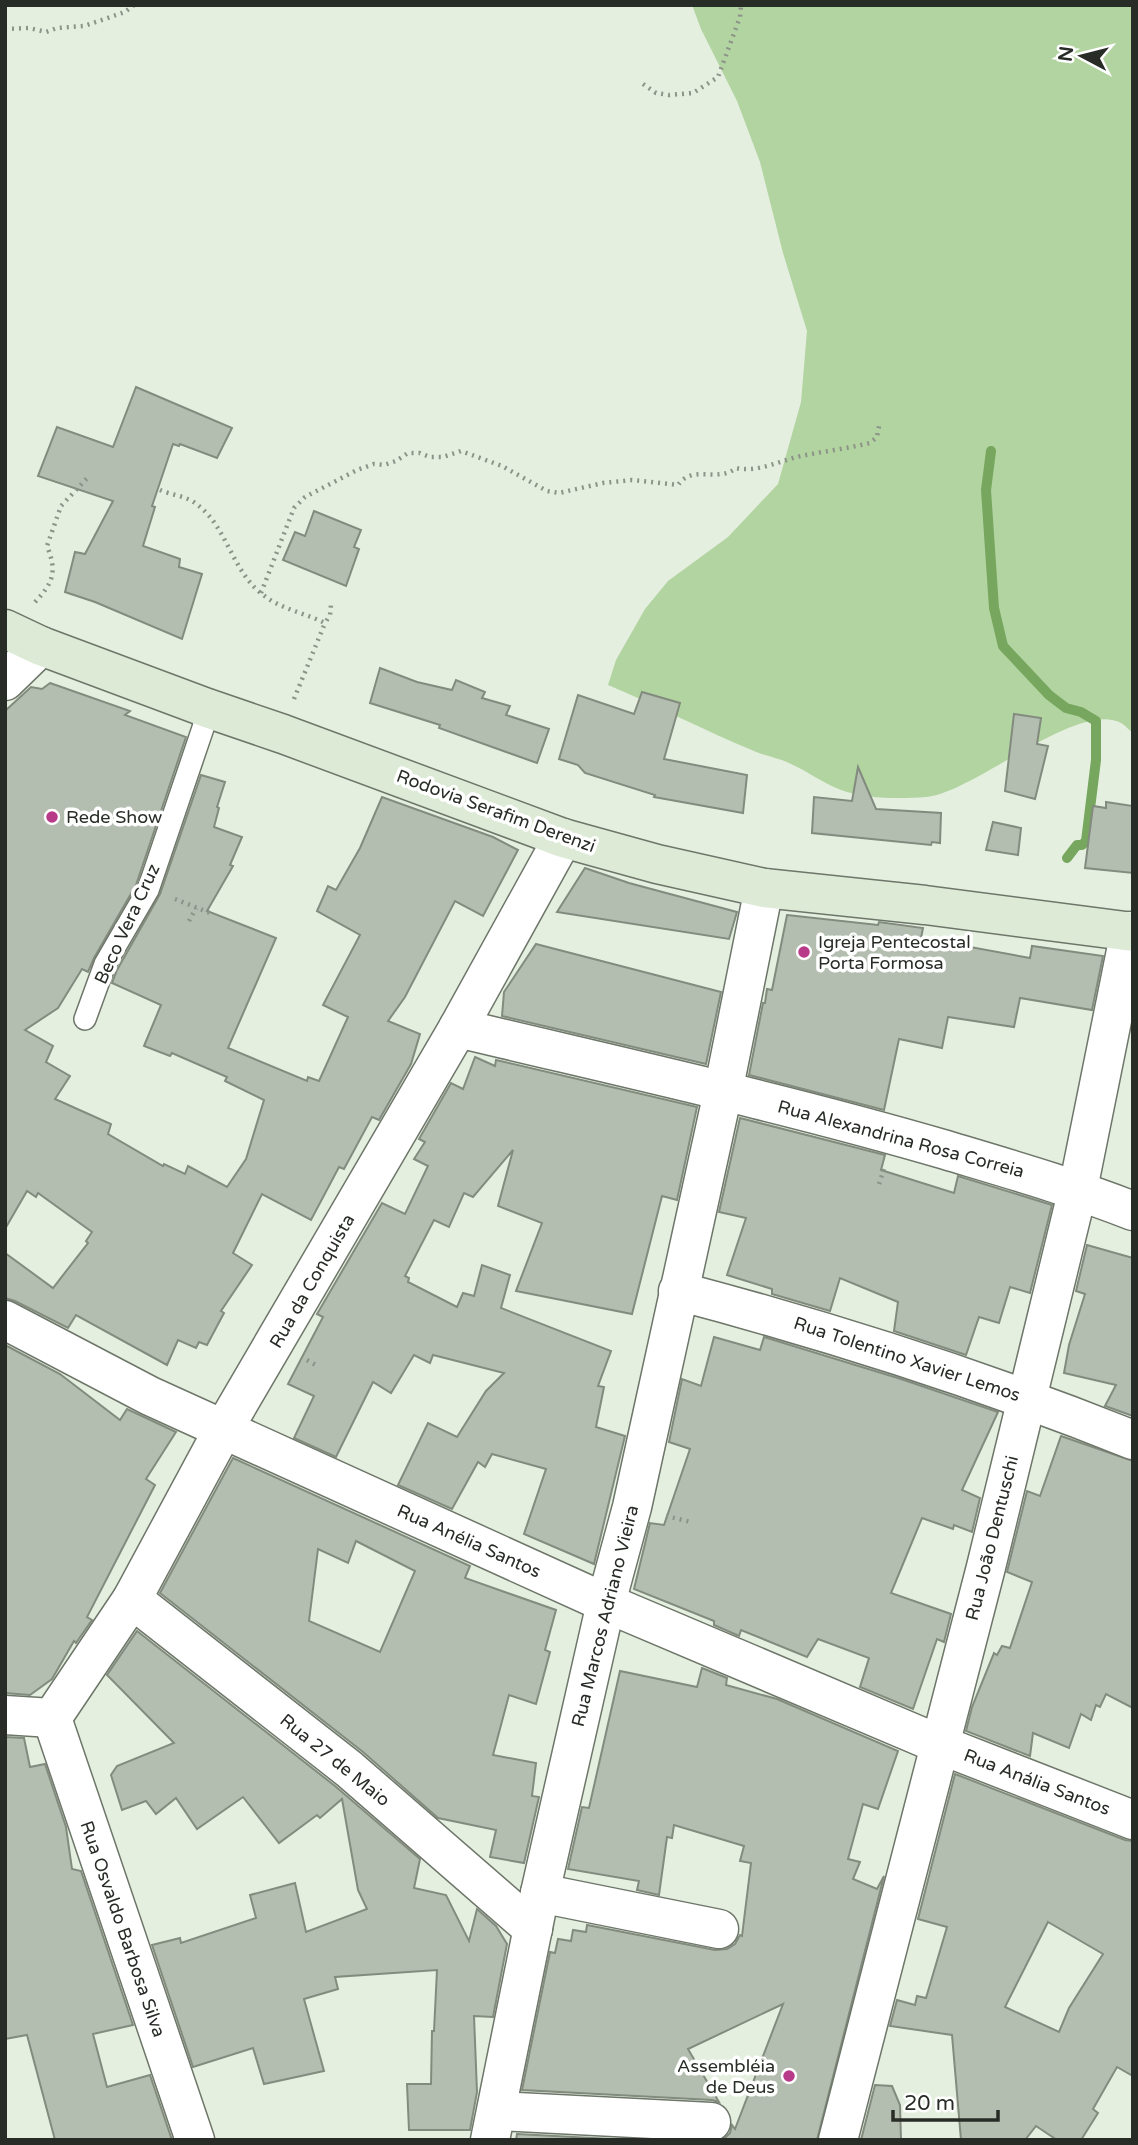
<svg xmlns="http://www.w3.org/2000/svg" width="1138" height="2145" viewBox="0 0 1138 2145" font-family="'Varela Round',sans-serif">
  <rect width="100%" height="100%" fill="#e5efe0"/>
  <path fill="#b2d4a1" d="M692,5H1133V733C1129,730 1125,725 1121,723C1077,700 974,793 926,797C901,799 864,799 841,790C823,783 807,771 789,763C778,758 765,756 754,751C705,731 658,706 608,685L616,660L645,609L668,581L728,537L778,484L801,402L807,331L783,253L760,162L737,101L701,29Z"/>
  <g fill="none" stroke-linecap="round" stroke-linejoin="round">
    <polyline stroke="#77a65e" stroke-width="10" points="991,451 986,490 994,608 1003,646 1049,695 1066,708 1081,712 1096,721 1096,760 1086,841 1082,845 1077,845 1067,858"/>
  </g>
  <g fill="#b4beb0" stroke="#828b7e" stroke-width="2" fill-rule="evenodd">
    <polygon points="136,387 232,428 217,458 180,444 179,446 173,444 152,506 155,507 143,546 180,559 179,567 202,574 182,639 95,602 65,592 75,552 85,554 113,501 38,476 57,427 113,447"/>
    <polygon points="314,511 361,530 354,547 359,549 346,586 283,560 295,532 305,536"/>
    <polygon points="380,668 417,682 452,690 456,680 485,692 482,698 510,706 506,715 549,729 537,763 439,728 440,725 370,703"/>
    <polygon points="50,683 130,711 125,715 186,737 136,885 94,958 88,972 82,969 58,1008 25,1030 53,1046 46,1062 70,1076 55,1099 111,1124 108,1134 163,1166 164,1164 185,1174 188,1166 227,1187 246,1159 264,1100 225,1081 227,1077 172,1053 170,1056 144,1046 161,1005 112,983 117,970 160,894 201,775 225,782 217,807 219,808 214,827 242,837 230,865 233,866 207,911 276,938 228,1048 307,1081 308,1077 319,1081 348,1017 323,1005 360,935 317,911 328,886 336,890 360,848 382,797 493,837 518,850 483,916 455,901 405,997 388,1021 420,1034 411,1064 379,1120 372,1117 344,1169 339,1167 311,1220 262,1194 233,1253 252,1265 221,1311 224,1313 207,1345 199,1342 196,1348 178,1340 167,1365 76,1315 68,1328 15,1301 5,1298 5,1253 53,1288 88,1243 86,1241 92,1232 38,1193 36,1197 27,1191 5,1229 5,711 31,687 42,689"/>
    <polygon points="642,692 680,703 664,759 747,775 743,813 654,797 655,795 585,773 578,765 559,759 578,695 634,714"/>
    <polygon points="1014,714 1041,718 1037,744 1048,746 1035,799 1005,791"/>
    <polygon points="858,767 876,809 941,813 940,843 932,842 931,845 812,833 814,797 852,801"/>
    <polygon points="1106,802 1133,806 1133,873 1085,868 1093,806 1106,808"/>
    <polygon points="993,822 1021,828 1018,855 986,850"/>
    <polygon points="585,868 629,883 737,912 729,939 557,912"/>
    <polygon points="787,915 878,925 879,922 923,928 921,938 1030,958 1032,946 1103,956 1092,1010 1020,998 1014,1027 948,1017 942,1048 899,1039 884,1110 749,1075 763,1003 765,1003 767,989 772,990"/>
    <polygon points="536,944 721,992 706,1064 502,1016 504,992"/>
    <polygon points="475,1057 495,1066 496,1060 697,1107 677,1200 662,1196 632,1314 516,1291 542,1223 498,1206 513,1150 473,1197 464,1193 449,1227 434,1220 405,1276 409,1278 408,1282 457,1307 463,1293 474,1296 482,1265 510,1275 501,1308 611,1351 598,1386 604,1387 596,1427 625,1436 594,1564 524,1534 546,1469 492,1454 485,1467 478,1462 452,1509 398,1485 428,1423 457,1437 486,1391 504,1373 433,1355 430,1363 414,1355 391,1393 373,1382 336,1457 294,1438 314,1396 288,1384 323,1317 317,1314 382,1203 405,1214 428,1166 414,1159 425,1142 419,1139 451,1083 463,1089"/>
    <polygon points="740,1118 885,1155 881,1170 954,1193 958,1176 1052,1205 1030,1293 1010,1287 999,1323 979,1317 966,1355 894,1331 898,1302 840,1278 830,1311 772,1294 772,1289 727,1275 746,1218 719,1212"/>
    <polygon points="1087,1245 1133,1258 1133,1416 1105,1406 1116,1385 1064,1373 1069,1345 1085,1294 1076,1291"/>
    <polygon points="714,1337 760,1350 764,1337 901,1379 998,1412 962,1490 980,1498 972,1532 954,1525 953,1529 922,1518 891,1593 951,1614 944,1642 937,1639 913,1709 860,1687 869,1658 818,1639 807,1657 741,1630 739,1636 714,1625 714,1621 634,1589 650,1523 664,1525 690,1449 669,1442 682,1379 701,1386"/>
    <polygon points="5,1345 60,1374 120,1420 127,1409 176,1432 146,1479 155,1485 87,1617 92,1620 76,1643 74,1641 52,1679 30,1695 5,1693"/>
    <polygon points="1061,1436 1133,1461 1133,1708 1106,1694 1100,1707 1096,1705 1091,1720 1081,1714 1069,1748 1033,1733 1030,1756 966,1731 972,1707 994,1653 997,1655 1002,1646 1010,1648 1032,1582 1007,1572 1027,1491 1040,1496"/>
    <path d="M233,1458L470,1566L465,1578L556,1610L545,1650L550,1652L536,1704L509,1695L493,1755L536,1763L532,1796L539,1797L524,1863L490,1857L496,1830L438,1818L363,1752L160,1593ZM356,1541L415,1571L380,1652L309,1621L318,1549L348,1563Z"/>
    <polygon points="137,1631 335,1786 420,1859 414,1888 446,1895 469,1941 477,1909 496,1926 507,1944 493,2017 474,2016 477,2092 470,2130 409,2130 407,2084 431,2084 432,2031 434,2031 437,1970 335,1977 338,1989 304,1999 324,2071 264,2084 253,2048 193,2067 152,1945 180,1938 181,1943 256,1918 250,1895 295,1883 306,1932 367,1909 358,1890 342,1799 320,1818 317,1815 279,1843 243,1797 197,1829 176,1798 156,1814 146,1801 122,1810 111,1775 117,1766 174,1743 107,1675"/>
    <polygon points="702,1668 727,1678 726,1685 777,1699 898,1751 878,1809 863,1804 848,1859 860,1862 853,1879 877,1889 884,1876 817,2140 723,2140 730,2133 732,2125 735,2129 783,2004 688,2049 719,2102 712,2100 522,2090 550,1952 555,1953 558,1939 571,1941 573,1930 586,1932 587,1925 715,1950 727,1949 735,1944 740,1935 742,1936 751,1863 740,1861 744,1846 674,1825 672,1838 667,1837 659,1895 637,1890 639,1881 568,1869 582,1807 589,1808 620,1671 697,1687"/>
    <polygon points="5,1737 24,1738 30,1767 45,1764 66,1827 72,1869 81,1871 133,2025 93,2034 107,2087 150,2075 172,2140 55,2140 27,2035 5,2039"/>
    <path d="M955,1774L1125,1840L1133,1841V2076L1117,2067L1093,2109L1098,2113L1081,2140H1057L1036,2126L1025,2140H961L952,2035L890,2026L897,2000L915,2005L917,1996L926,1998L947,1927L918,1919ZM1048,1922L1103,1954L1069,2008L1059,2032L1005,2007Z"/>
    <polygon points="875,2085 892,2086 900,2105 901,2140 861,2140"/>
    <polygon points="517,2134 630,2140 516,2140"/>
  </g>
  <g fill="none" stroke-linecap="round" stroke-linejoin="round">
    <defs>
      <polyline id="service" points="85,1019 105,964 148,890 203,728 207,708"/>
      <g id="minor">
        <polyline points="5,681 41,646"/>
        <path d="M458,1028C621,1067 785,1103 946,1150C1009,1169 1072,1187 1133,1211"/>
        <path d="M678,1291C833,1332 983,1380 1133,1440"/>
        <polyline points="5,1320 150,1396 606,1603 941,1745 1133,1820"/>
        <polyline points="132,1599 349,1769 533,1929"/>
        <polyline points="5,1715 52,1718"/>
        <polyline points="52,1718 132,1599 223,1430 458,1028 563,838"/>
        <polyline points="52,1718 195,2140"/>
        <polyline points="540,1893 719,1929"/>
        <polyline points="497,2111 711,2122"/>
        <polyline points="490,2140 540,1893 606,1603 632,1507 723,1092 764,888"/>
        <polyline points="838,2140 986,1567 1078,1189 1130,931"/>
      </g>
      <polyline id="secondary" points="5,629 41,646 207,708 283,734 563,838 657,864 764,888 925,905 1133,932"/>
    </defs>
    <use href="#service" stroke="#6d7669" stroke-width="24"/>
    <use href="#minor" stroke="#6d7669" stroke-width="41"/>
    <use href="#secondary" stroke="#6d7669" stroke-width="41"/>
    <g stroke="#8c9389" stroke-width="4.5" stroke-dasharray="2 5" stroke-linecap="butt">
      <polyline points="5,29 29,28 46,32 57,28 84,26 125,12 134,5"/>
      <polyline points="643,84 656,93 669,95 693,93 718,77 740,17 741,5"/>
      <path d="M160,490C171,495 186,496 195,503C227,525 231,570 262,594C280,609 305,613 325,623L330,615L331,605"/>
      <path d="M261,593L294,508L305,497L357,470L374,464L384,465L396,461L408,453H420L430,457H443L461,451L502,466L547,491L559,493L603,483L632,480L678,485C693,464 718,483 736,468C760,473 782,459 806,455C827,451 849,448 870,443L877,437L879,426"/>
      <path d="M35,602C54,582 57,571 47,546L61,506L90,475"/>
      <polyline points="294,699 325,623"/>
      <polyline points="175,899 210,913"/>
      <polyline points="189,921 196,908"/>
      <polyline points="879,1184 884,1169"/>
      <polyline points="307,1360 319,1367"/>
      <polyline points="666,1516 691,1522"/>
    </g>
    <use href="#service" stroke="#fff" stroke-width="21"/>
    <use href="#minor" stroke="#fff" stroke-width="38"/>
    <use href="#secondary" stroke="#dcead6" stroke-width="38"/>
  </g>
  <g fill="#b83b8a" stroke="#fff" stroke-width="2.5">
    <circle cx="52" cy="817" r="7"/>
    <circle cx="804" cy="952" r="7"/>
    <circle cx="789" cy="2076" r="7"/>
  </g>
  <g text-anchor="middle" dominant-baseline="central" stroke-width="7" stroke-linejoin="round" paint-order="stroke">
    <g font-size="18" fill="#282c27" stroke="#fff">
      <text transform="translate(496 811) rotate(20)">Rodovia Serafim Derenzi</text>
      <text transform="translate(127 924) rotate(-65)">Beco Vera Cruz</text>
      <text transform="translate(901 1139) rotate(15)">Rua Alexandrina Rosa Correia</text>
      <text transform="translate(312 1281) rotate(-60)">Rua da Conquista</text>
      <text transform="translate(907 1359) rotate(18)">Rua Tolentino Xavier Lemos</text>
      <text transform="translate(992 1538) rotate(-76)">Rua João Dentuschi</text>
      <text transform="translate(469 1541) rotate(24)">Rua Anélia Santos</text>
      <text transform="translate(605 1616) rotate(-76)">Rua Marcos Adriano Vieira</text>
      <text transform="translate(335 1760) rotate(39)">Rua 27 de Maio</text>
      <text transform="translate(1037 1782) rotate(21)">Rua Anália Santos</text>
      <text transform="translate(123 1929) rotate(71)">Rua Osvaldo Barbosa Silva</text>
    </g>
    <g font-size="18" fill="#282c27" stroke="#fff" text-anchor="start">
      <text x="66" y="817">Rede Show</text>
      <text x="818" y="942">Igreja Pentecostal<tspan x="818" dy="21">Porta Formosa</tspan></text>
      <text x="775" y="2066" text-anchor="end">Assembléia<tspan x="775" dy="21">de Deus</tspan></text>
    </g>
  </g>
  <rect width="1138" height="2145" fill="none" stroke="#282c27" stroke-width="14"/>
  <g transform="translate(1082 56) rotate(277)" stroke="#ffffff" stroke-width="5" paint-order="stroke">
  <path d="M0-5L12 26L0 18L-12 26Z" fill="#282c27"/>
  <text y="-10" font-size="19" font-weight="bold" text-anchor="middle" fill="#282c27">N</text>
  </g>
  <path d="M893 2110v10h105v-10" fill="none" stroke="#282c27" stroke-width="3.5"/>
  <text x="904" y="2110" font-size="21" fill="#282c27" stroke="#ffffff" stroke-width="5" paint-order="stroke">20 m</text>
</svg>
